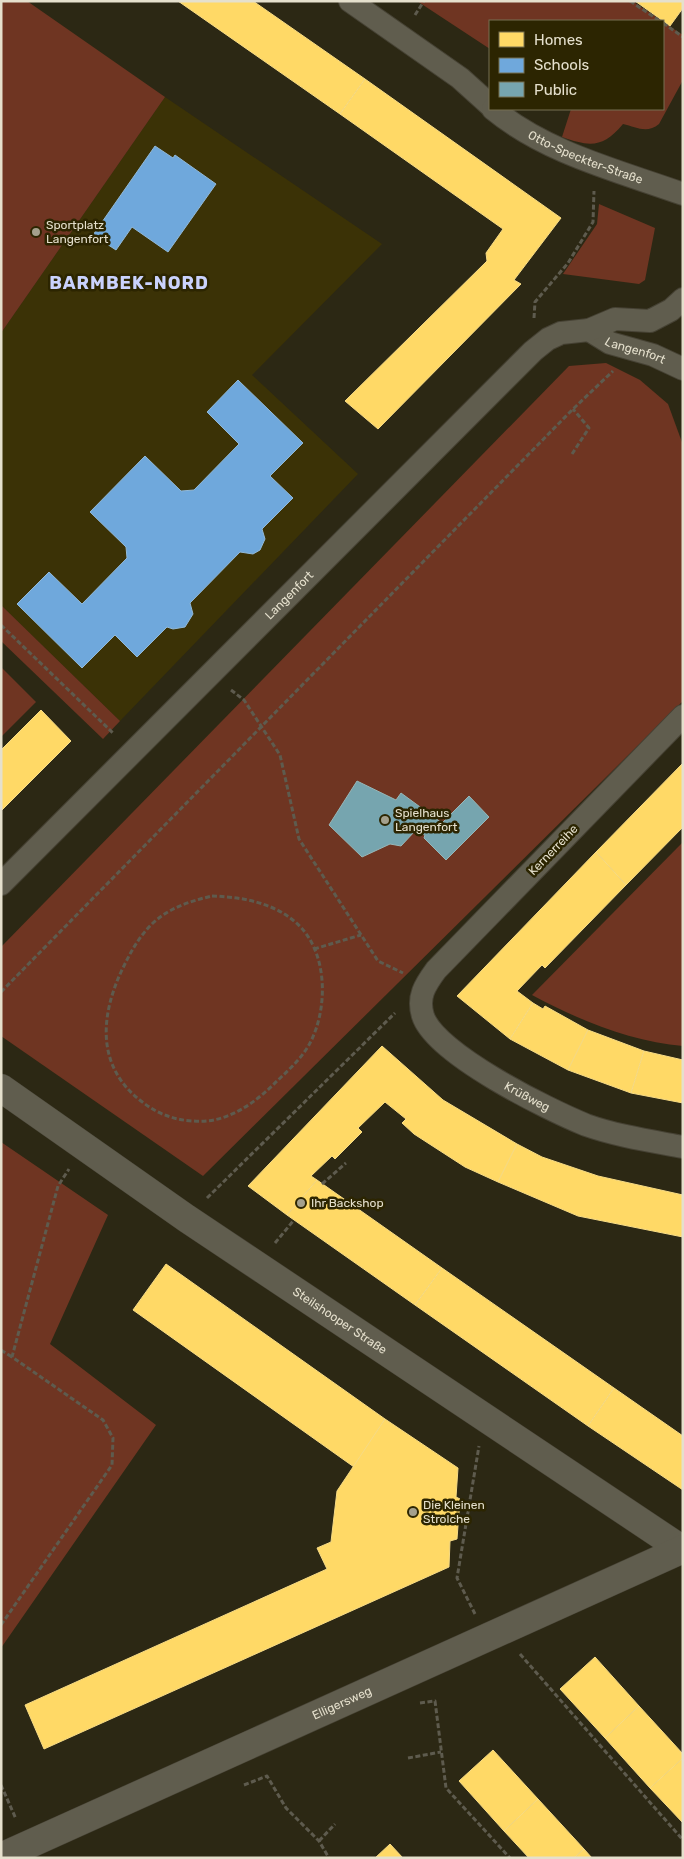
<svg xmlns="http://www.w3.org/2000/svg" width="684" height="1859" viewBox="0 0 684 1859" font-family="Rubik,sans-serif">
  <rect width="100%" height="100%" fill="#2c2814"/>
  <polygon fill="#3b3206" points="165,97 382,244 252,375 358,474 120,721 1,605 1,333"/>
  <g fill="#6f3522">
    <polygon points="1,1 27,1 165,97 1,333"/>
    <polygon points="417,1 632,1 662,21 490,21 490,49"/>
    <path d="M663,22L683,35V80L659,124C647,134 636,127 623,124C603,148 590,147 562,137L571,109H663Z"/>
    <polygon points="599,204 655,228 645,280 639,284 563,274 597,224"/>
    <polygon points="606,363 640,380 668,404 683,445 683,701 203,1176 1,1036 1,947 569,366"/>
    <polygon points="1,605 120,721 103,739 1,641"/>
    <polygon points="1,667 36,702 1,737"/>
    <path d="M683,842V1046C632,1042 576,1019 532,995Z"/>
    <polygon points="1,1142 108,1215 50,1344 156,1425 1,1648"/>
  </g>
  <g fill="#ffd966" stroke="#f7db85">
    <polygon points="178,1 253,1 365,79 340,114"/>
    <polygon points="635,1 683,1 683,8 670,26"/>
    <polygon points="365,79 561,218 514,280 521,284 378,429 345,401 487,261 486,253 503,229 340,114"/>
    <polygon points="41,710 71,741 1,811 1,750"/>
    <polygon points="683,763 683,827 626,885 596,852"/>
    <polygon points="596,852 626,885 545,968 542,965 517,991 533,1003 510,1039 457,996"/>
    <polygon points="533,1003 543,1009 545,1006 588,1030 568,1070 510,1039"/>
    <polygon points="588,1030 644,1051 631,1093 568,1070"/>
    <polygon points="382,1046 443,1100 517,1144 498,1182 465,1167 414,1134 402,1123 406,1119 385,1102 358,1128 362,1132 335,1159 332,1156 311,1176 317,1180 287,1215 248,1186"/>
    <polygon points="644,1051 683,1060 683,1103 631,1093"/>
    <polygon points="517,1144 542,1157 598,1176 683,1195 683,1237 578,1216 498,1182"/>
    <polygon points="317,1180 442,1268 415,1305 287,1215"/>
    <polygon points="166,1264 385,1419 354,1467 133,1310"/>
    <polygon points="442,1268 614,1388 588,1426 415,1305"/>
    <polygon points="614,1388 683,1436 683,1490 588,1426"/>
    <polygon points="385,1419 458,1468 456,1497 460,1499 457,1539 450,1541 449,1567 44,1749 25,1705 327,1569 317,1548 331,1542 337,1491"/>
    <polygon points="595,1657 639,1706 605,1738 560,1689"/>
    <polygon points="639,1706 683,1754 683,1758 650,1788 605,1738"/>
    <polygon points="493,1750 538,1799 504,1831 459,1781"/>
    <polygon points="683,1758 683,1823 650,1788"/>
    <polygon points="538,1799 584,1849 574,1858 529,1858 504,1831"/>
    <polygon points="390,1844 403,1858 375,1858"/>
    <polygon points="584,1849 592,1858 574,1858"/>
  </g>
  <g fill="#6fa8dc" stroke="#92b9d8">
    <polygon points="155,146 173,158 175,155 216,184 168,252 132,227 116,250 93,235"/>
    <polygon points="238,380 303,443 270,476 293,498 262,529 265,539 260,550 253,554 240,552 190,603 193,614 185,627 173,629 167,627 137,657 115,635 82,668 17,604 49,572 82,604 127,558 126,547 90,512 145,456 181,491 194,490 239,444 207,412"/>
  </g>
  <polygon fill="#76a5af" stroke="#97b7b8" points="357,781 396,800 401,793 442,823 469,796 489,817 446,860 424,838 425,835 415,831 401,846 390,844 362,857 329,825"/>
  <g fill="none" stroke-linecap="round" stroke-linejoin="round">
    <defs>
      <g id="minor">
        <polyline points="350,1 460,78 490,105"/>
        <path id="s1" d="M493,109C546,153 619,171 683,194"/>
        <path id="s2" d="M589,330L610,343L653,355L683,369"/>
        <path id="s3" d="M683,716L436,970C425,985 417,997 423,1016C435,1054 549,1110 586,1125C617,1136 651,1141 683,1147"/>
        <path id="s4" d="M1,884L533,351L548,339L561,333L589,330L615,319L650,321L671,310L683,299"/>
      </g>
      <g id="tertiary">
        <path id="s5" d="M1,1088L186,1218L683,1550"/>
        <path id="s6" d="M1,1857L683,1549"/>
      </g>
    </defs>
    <use href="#minor" stroke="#464234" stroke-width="24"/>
    <use href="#tertiary" stroke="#464234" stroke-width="29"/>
    <g stroke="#5e5b4e" stroke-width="3" stroke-dasharray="5 2.5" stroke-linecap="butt">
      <polyline points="630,1 660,21"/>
      <polyline points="415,15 424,1"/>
      <polyline points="663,23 683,37"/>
      <polyline points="534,318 535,302 568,263 593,222 594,191"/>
      <polyline points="572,454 589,428 573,409"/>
      <polyline points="1,625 114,734"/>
      <polyline points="231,690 244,700 280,755 299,839 378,961 403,973"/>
      <path d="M212,896C241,897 271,902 294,921C328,948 329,1007 310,1043C301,1060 286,1072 273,1085C251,1106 224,1124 193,1121C173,1120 156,1113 141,1101C97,1067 100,1018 121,972C130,953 139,936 154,922C171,907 191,901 212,896Z"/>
      <polyline points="314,949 361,935"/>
      <polyline points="1,992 573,409 613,371"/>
      <polyline points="322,1184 346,1163"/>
      <polyline points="207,1198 395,1013"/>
      <polyline points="275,1243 294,1220"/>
      <polyline points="1,1350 12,1357"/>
      <polyline points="475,1614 457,1578 479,1446"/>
      <polyline points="1,1625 112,1465 113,1438 103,1420 12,1357 58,1186 69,1169"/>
      <polyline points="520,1654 683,1840"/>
      <polyline points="420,1703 435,1701 446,1788 510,1858"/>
      <polyline points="408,1758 441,1752"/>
      <polyline points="1,1785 16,1819"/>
      <polyline points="244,1785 267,1776 286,1808 319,1841 329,1858"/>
      <polyline points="319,1841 335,1824"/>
    </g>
    <use href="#minor" stroke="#605d4e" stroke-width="22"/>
    <use href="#tertiary" stroke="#605d4e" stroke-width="28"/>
  </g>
  <g fill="#a4a08c" stroke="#2c2501" stroke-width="2">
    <circle cx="36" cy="232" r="5"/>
    <circle cx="385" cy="820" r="5"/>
    <circle cx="301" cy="1203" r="5"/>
    <circle cx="413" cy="1512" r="5"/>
  </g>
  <g text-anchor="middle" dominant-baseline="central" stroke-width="5" stroke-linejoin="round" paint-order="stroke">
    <g font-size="12" fill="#e5e0cd" stroke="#2c2501">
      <text stroke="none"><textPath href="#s1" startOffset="105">Otto-Speckter-Straße</textPath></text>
      <text stroke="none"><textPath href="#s2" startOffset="51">Langenfort</textPath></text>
      <text stroke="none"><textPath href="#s4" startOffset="408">Langenfort</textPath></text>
      <text transform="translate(553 850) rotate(-46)">Kernerreihe</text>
      <text stroke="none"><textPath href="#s3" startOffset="538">Krüßweg</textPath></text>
      <text stroke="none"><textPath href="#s5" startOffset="411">Steilshooper Straße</textPath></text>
      <text stroke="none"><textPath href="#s6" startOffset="374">Elligersweg</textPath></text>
    </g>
    <g font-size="12" fill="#e5e0cd" stroke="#2c2501" text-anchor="start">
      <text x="46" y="225">Sportplatz<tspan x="46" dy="14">Langenfort</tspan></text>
      <text x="395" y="813">Spielhaus<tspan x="395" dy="14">Langenfort</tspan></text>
      <text x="311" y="1203">Ihr Backshop</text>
      <text x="423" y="1505">Die Kleinen<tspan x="423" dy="14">Strolche</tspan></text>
    </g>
    <g font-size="18" font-weight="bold" letter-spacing="1" fill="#cad2fd" stroke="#2c2501">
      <text x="129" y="283">BARMBEK-NORD</text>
    </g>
  </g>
  <rect width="684" height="1859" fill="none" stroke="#e5e0cd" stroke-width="5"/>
  <rect x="489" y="20" width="175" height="90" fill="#2c2501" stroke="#767053"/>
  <rect x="499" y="32" width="25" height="15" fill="#ffd966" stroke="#767053"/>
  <text x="534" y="45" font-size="15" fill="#e5e0cd">Homes</text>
  <rect x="499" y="58" width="25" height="15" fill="#6fa8dc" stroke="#767053"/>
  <text x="534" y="70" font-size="15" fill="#e5e0cd">Schools</text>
  <rect x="499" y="82" width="25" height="15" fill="#76a5af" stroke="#767053"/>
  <text x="534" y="95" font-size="15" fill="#e5e0cd">Public</text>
</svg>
